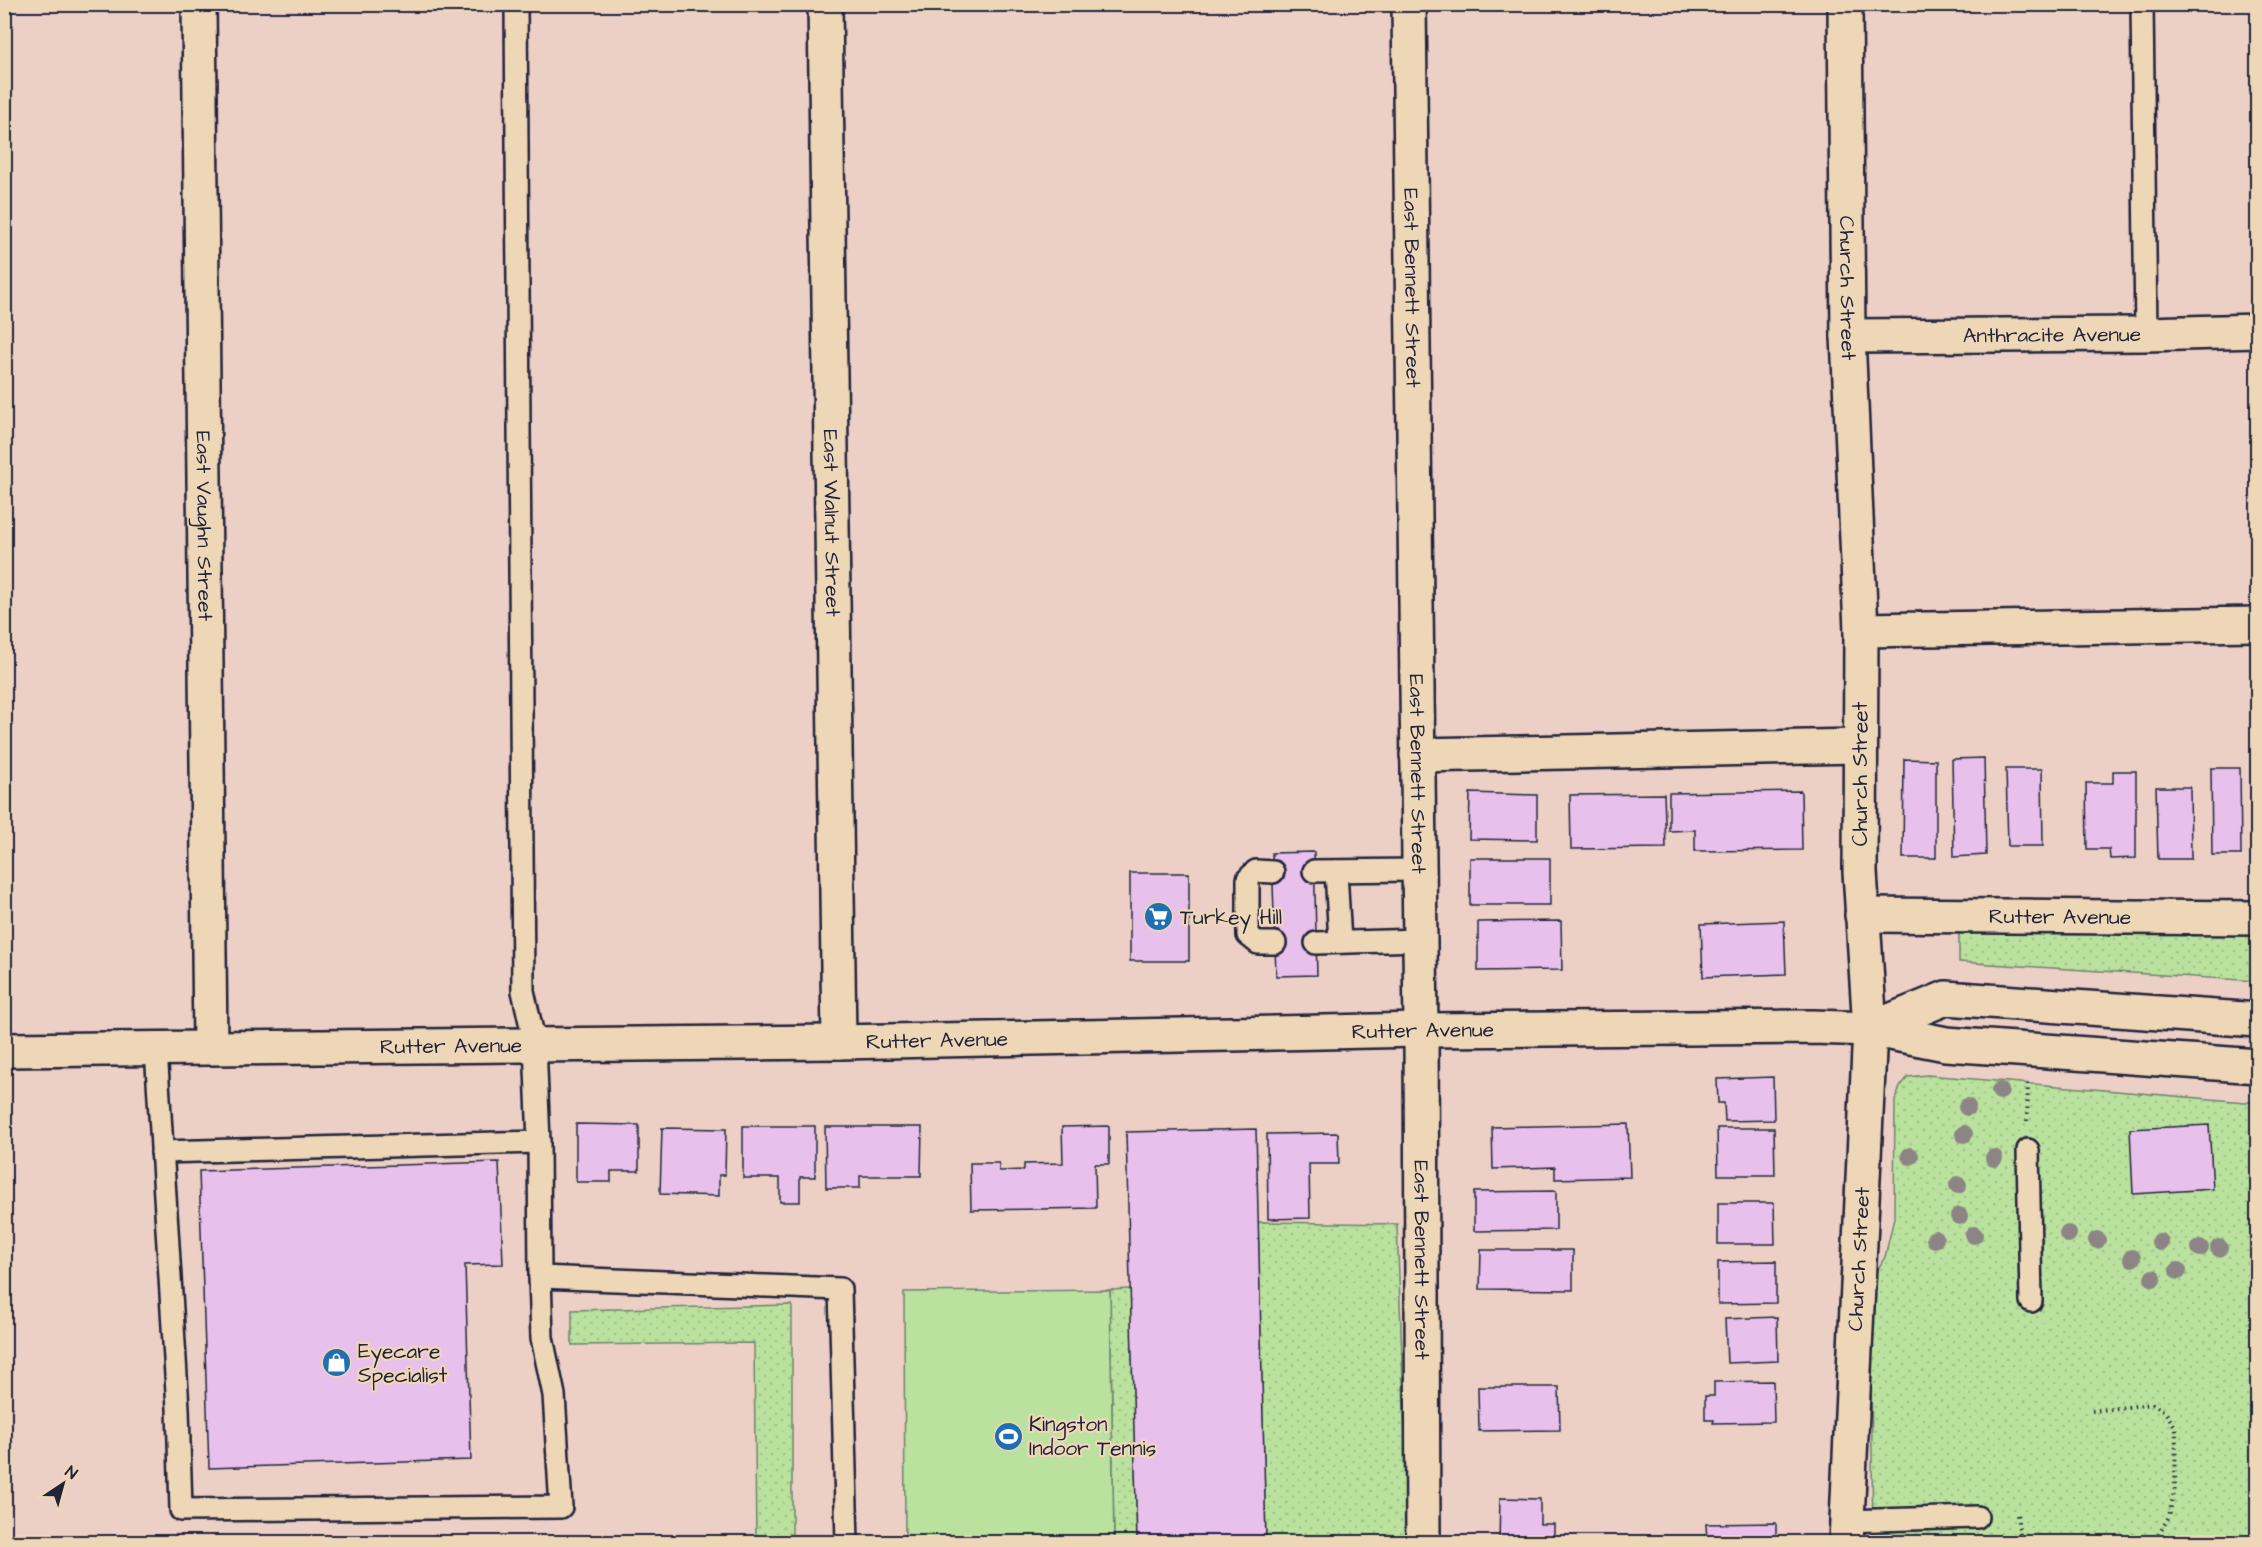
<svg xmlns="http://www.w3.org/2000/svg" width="2262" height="1547" viewBox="0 0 2262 1547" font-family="'Architects Daughter',sans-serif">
  <defs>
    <pattern id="grass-dots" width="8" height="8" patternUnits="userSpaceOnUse" patternTransform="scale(1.5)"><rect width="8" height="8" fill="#bae29e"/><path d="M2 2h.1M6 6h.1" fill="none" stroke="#a0c289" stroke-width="1.8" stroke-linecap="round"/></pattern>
  </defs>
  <rect width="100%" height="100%" fill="#ecd0c6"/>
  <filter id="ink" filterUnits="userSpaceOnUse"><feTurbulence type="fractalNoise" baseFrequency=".0167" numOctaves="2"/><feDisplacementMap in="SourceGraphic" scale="12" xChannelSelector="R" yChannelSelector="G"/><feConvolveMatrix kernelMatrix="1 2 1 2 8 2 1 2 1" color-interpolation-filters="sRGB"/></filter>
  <g filter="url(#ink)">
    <g fill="url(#grass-dots)" stroke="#6e826c" stroke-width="1.5">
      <polygon points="2257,930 2257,981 1959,962 1959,933"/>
      <polygon points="1927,1075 2257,1103 2257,1542 1873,1542 1870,1282 1885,1257 1894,1218 1895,1101 1900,1087 1908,1077"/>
      <polygon points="1258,1222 1397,1224 1409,1542 1266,1542"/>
      <polygon points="1131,1289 1137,1542 1114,1542 1110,1290"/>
      <polygon points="792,1305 792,1542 756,1542 754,1343 572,1345 572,1310"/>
    </g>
    <polygon fill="#bae29e" stroke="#6e826c" stroke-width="1.5" points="1110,1290 1114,1542 905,1542 904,1292"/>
    <g fill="#e7c1eb" stroke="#22223b" stroke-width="1.5">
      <polygon points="1984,758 1986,855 1954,857 1952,759"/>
      <polygon points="1904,759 1936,760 1936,858 1903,858"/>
      <polygon points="2211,768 2240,768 2241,855 2212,855"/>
      <polygon points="2006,769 2042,769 2043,846 2008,846"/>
      <polygon points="2113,771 2136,771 2136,858 2110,859 2109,849 2087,849 2086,783 2113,783"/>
      <polygon points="2156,787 2190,787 2191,859 2158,859"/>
      <polygon points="1801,791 1802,850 1695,851 1695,830 1669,831 1669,793"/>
      <polygon points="1470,793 1537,795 1537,840 1469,839"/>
      <polygon points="1664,794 1666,848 1571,849 1570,795"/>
      <polygon points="1314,852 1317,975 1276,976 1272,853"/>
      <rect x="1470" y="858" width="80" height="47"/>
      <rect x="1130" y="873" width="59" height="88"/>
      <polygon points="1561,921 1562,970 1478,971 1478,922"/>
      <polygon points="1784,921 1786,974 1703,977 1701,924"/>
      <polygon points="1773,1077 1774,1120 1725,1121 1724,1103 1718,1103 1717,1079"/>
      <polygon points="576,1124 639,1125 639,1171 611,1171 611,1182 576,1182"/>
      <polygon points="1628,1124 1630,1177 1555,1179 1555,1167 1493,1169 1492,1127"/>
      <polygon points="2209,1125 2213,1189 2133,1194 2130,1129"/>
      <polygon points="743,1126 815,1126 815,1177 800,1177 800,1202 780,1202 780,1178 743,1178"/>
      <polygon points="1109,1126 1109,1164 1095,1164 1096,1208 971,1210 970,1163 999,1163 999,1171 1024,1170 1024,1164 1063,1163 1062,1127"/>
      <polygon points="825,1127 922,1127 921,1176 860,1176 860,1188 826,1188"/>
      <polygon points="662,1128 726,1129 725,1175 719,1175 719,1196 660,1194"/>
      <polygon points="1717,1128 1774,1128 1775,1175 1718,1175"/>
      <polygon points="1256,1129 1266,1542 1137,1542 1126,1132"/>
      <polygon points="1338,1133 1339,1164 1309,1164 1310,1218 1268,1219 1267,1134"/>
      <polygon points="499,1162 503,1264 465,1265 471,1460 209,1468 199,1171"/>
      <polygon points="1556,1191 1556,1230 1474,1231 1474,1192"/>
      <polygon points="1718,1203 1774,1203 1775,1244 1718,1244"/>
      <polygon points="1481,1250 1573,1250 1573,1290 1480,1289"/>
      <polygon points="1776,1261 1776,1303 1718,1304 1718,1262"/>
      <polygon points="1777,1317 1778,1361 1727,1363 1725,1319"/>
      <polygon points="1773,1381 1774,1422 1713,1423 1714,1420 1705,1420 1705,1396 1714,1396 1714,1382"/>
      <polygon points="1478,1387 1559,1387 1560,1430 1479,1431"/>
      <polygon points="1500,1498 1540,1499 1540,1524 1554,1524 1554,1542 1499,1542"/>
      <polygon points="1776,1523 1776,1542 1698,1542 1707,1541 1706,1524"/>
    </g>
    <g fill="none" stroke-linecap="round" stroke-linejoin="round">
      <defs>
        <g id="lane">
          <polyline points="516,4 523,991 535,1044 539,1142 540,1277 840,1289 847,1542"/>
          <polyline points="2142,4 2146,334"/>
          <polyline points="1314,871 1419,870"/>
          <polyline points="1336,871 1340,942"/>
          <polyline points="1273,872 1256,871 1248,879 1248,935 1258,943 1275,943"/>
          <polyline points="1316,943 1420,940"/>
          <polyline points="156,1049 178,1408 181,1510 561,1507 554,1395 542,1338 540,1277"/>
          <polyline points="2028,1150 2031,1301"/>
          <polyline points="162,1152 539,1142"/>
          <polyline points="1845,1521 1977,1517"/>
        </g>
        <g id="street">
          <path id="s1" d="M199,4L210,1047"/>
          <path id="s2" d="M825,4L839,1042"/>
          <path id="s3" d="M1409,4L1421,1030L1423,1542"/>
          <path id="s4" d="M1845,4L1848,336L1861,630L1860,872L1870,1029L1846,1542"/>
          <path id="s5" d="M1848,336L2146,334L2258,331"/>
          <polyline points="1861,630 2258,624"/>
          <polyline points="1417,755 1859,746"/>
          <path id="s6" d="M1862,915L2258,918"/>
        </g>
        <g id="secondary">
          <polyline points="1870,1029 1946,998 2258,1020"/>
          <path id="s7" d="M4,1050L839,1042L1421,1030L1813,1027L1870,1029L1946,1044L2258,1066"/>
        </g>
      </defs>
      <use href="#lane" stroke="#22223b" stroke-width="26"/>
      <use href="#street" stroke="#22223b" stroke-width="38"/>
      <use href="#secondary" stroke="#22223b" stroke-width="38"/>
      <g stroke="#22223b" stroke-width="4" stroke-dasharray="1.5 4.5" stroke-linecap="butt">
        <polyline points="2027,1121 2028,1084"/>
        <polyline points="2092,1411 2153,1404 2165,1412 2176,1428 2175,1488 2169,1516 2155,1542"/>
        <polyline points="2017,1515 2021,1542"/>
      </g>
      <use href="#lane" stroke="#eed7b6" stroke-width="21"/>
      <use href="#street" stroke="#eed7b6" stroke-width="33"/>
      <use href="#secondary" stroke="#eed7b6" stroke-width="33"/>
    </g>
    <g fill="#8d8585">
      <circle cx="2000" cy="1091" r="9"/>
      <circle cx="1967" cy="1107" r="9"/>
      <circle cx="1964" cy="1134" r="9"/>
      <circle cx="1910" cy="1156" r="9"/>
      <circle cx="1994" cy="1158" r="9"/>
      <circle cx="1958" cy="1185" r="9"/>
      <circle cx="1959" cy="1216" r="9"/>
      <circle cx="2068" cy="1234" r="9"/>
      <circle cx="1974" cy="1235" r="9"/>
      <circle cx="1935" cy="1239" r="9"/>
      <circle cx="2097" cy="1240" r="9"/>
      <circle cx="2160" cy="1242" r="9"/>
      <circle cx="2200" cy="1248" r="9"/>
      <circle cx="2219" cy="1248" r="9"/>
      <circle cx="2132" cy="1258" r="9"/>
      <circle cx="2178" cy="1271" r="9"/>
      <circle cx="2153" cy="1278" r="9"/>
    </g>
  </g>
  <defs>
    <symbol id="supermarket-disc" viewBox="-11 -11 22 22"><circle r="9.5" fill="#1f6fb2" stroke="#eed7b6"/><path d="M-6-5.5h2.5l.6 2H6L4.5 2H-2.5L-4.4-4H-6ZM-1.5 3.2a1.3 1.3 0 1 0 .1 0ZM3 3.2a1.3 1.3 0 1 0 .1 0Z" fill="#fff"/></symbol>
    <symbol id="shop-disc" viewBox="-11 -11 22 22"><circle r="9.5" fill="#1f6fb2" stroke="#eed7b6"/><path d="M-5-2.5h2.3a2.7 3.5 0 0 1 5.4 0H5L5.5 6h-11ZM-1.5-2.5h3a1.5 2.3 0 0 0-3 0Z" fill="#fff"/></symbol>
    <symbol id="stadium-disc" viewBox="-11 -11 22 22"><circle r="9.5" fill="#1f6fb2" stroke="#eed7b6"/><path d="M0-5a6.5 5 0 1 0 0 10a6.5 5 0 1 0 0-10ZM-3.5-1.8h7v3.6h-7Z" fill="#fff"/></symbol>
  </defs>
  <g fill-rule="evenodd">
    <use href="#supermarket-disc" x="1142" y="900" width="33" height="33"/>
    <use href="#shop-disc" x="320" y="1346" width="33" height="33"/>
    <use href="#stadium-disc" x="992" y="1420" width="33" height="33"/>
  </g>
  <g text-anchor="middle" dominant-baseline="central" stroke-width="4.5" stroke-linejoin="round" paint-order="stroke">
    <g font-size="21" fill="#22223b" stroke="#eed7b6">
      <text stroke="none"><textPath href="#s3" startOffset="284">East Bennett Street</textPath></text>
      <text stroke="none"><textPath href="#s4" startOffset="284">Church Street</textPath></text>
      <text stroke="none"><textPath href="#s5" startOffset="204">Anthracite Avenue</textPath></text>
      <text stroke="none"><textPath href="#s2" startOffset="519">East Walnut Street</textPath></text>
      <text stroke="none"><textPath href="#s1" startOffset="522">East Vaughn Street</textPath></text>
      <text stroke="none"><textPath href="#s3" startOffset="770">East Bennett Street</textPath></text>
      <text transform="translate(1860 774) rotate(-90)">Church Street</text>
      <text stroke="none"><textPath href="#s6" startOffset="198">Rutter Avenue</textPath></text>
      <text stroke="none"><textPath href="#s7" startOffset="1419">Rutter Avenue</textPath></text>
      <text stroke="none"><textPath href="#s7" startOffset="933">Rutter Avenue</textPath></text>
      <text stroke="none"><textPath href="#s7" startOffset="447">Rutter Avenue</textPath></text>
      <text stroke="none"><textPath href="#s3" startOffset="1256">East Bennett Street</textPath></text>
      <text transform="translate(1859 1259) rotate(-87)">Church Street</text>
    </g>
    <g font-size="21" fill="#22223b" stroke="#eed7b6" text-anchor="start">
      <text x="1180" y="917">Turkey Hill</text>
      <text x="358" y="1351">Eyecare<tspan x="358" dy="24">Specialist</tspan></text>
      <text x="1029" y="1424">Kingston<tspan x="1029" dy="24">Indoor Tennis</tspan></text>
    </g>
  </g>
  <rect width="2262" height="1547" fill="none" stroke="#eed7b6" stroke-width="24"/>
  <rect x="12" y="12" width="2238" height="1523" fill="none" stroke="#22223b" stroke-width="2" filter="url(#ink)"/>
  <g transform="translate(63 1484) rotate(36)" stroke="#eed7b6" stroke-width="4.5" paint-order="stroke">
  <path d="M0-4.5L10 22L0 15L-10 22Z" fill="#22223b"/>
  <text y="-9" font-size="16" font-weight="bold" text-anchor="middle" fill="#22223b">N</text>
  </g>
</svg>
